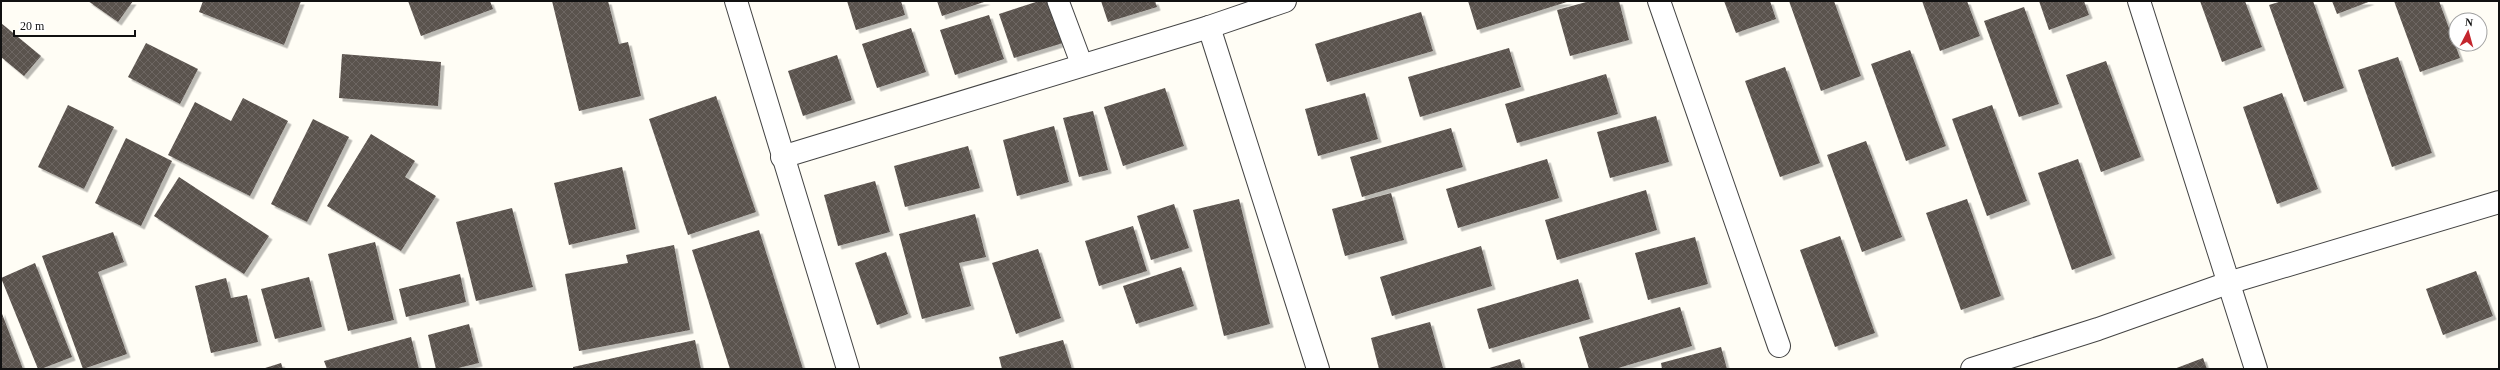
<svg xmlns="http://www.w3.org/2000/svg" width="2500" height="370" viewBox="0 0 2500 370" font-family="'Times New Roman',serif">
  <defs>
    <pattern id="building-cross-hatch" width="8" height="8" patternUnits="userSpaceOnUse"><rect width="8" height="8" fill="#5a524d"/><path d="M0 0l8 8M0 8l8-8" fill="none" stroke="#6d6662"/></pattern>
    <filter id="shadow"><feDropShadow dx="3.5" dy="3.5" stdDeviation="0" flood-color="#0004"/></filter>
  </defs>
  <rect width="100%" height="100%" fill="#fffdf5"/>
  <g fill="url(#building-cross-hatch)" filter="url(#shadow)">
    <polygon points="88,1 133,1 118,22"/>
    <polygon points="203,1 301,1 284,45 199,12"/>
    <polygon points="408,1 490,1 493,9 421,36"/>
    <polygon points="552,1 608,1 619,44 628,42 641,96 579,111"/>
    <polygon points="847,1 901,1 905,15 856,30"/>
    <polygon points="937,1 987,1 942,16"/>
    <polygon points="1039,1 1049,1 1063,43 1014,58 999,14"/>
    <polygon points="1101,1 1155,1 1157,7 1108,22"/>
    <polygon points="1468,1 1570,1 1477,30"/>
    <polygon points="1590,1 1619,1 1629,40 1570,56 1557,10"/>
    <polygon points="1724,1 1770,1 1776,19 1736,33"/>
    <polygon points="1789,1 1834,1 1861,76 1821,91"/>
    <polygon points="1922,1 1967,1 1980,36 1940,51"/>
    <polygon points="2039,1 2084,1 2089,15 2049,30"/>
    <polygon points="2200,1 2245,1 2262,47 2222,62"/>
    <polygon points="2282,1 2313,1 2344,88 2304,102 2269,5"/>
    <polygon points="2332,1 2371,1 2337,14"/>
    <polygon points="2394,1 2439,1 2460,58 2420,72"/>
    <polygon points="2024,7 2059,104 2019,117 1984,21"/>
    <polygon points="1421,12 1433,51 1327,82 1315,44"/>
    <polygon points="989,15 1004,59 955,75 940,30"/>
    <polygon points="1,23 41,56 24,76 1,57"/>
    <polygon points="911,28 926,72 877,88 862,44"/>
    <polygon points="146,43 198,69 180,104 128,77"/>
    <polygon points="1509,48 1521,87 1420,117 1408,77"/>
    <polygon points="1910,50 1946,146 1906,161 1871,64"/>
    <polygon points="342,54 441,62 438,106 339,98"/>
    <polygon points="837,55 852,100 803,116 788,71"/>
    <polygon points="2398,57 2432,153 2392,167 2358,70"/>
    <polygon points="2106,61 2141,157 2101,172 2066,75"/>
    <polygon points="1785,67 1820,163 1780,177 1745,81"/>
    <polygon points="1606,74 1618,114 1517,143 1505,104"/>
    <polygon points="1165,88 1184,146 1123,166 1104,107"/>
    <polygon points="1365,93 1378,139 1318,156 1305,109"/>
    <polygon points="2282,93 2318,189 2277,204 2243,107"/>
    <polygon points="716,96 756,212 688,235 649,119"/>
    <polygon points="243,98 288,121 250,196 168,155 195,102 231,121"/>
    <polygon points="68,105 114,127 84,189 38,167"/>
    <polygon points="1992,105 2027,201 1987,216 1952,119"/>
    <polygon points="1093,111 1108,170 1079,177 1063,118"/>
    <polygon points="1656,116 1669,162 1610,178 1597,132"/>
    <polygon points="313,119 349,137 307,222 271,204"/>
    <polygon points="1054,126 1069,182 1017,196 1003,140"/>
    <polygon points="1451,128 1463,167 1362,197 1350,157"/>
    <polygon points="371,134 415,161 405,177 436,196 401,251 327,206"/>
    <polygon points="126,138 172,161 141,226 95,203"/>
    <polygon points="1866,141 1902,237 1862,252 1827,155"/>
    <polygon points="968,146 980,188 905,207 894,166"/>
    <polygon points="1547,159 1559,198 1458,228 1446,189"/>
    <polygon points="2078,159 2112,255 2072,270 2038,173"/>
    <polygon points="622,167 636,229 569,245 554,183"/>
    <polygon points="179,177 269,236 244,274 154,216"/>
    <polygon points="875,181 890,232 838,246 824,195"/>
    <polygon points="1646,190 1657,230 1557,260 1545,220"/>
    <polygon points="1391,193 1404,240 1345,256 1332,209"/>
    <polygon points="1239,199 1270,324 1224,336 1193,210"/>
    <polygon points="1967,199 2001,296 1961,310 1926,213"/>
    <polygon points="1174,204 1189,248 1151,260 1137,216"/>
    <polygon points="512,208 533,287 476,301 456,222"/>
    <polygon points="975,214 986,257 959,263 971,306 922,319 899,234"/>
    <polygon points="1133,226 1147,271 1099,286 1085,241"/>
    <polygon points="759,230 803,369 730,369 692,250"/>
    <polygon points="113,232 124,262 98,272 127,354 83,369 42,256"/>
    <polygon points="1840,236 1875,333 1835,347 1800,250"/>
    <polygon points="1695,237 1708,284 1648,300 1635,253"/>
    <polygon points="375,242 394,320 348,331 328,254"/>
    <polygon points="674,245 690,330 579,351 565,274 628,263 626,255"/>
    <polygon points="1481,246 1492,286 1392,316 1380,277"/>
    <polygon points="1038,249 1061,318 1016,334 992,263"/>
    <polygon points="886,252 908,314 877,325 855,263"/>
    <polygon points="35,263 72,357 41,369 38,369 1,278"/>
    <polygon points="1181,267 1194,306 1136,324 1123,286"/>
    <polygon points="2476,271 2493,316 2443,335 2426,289"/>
    <polygon points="460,274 466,302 406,317 399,289"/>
    <polygon points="309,277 322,327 275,339 261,289"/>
    <polygon points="226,278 231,298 247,295 258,342 211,353 195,286"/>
    <polygon points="1578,279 1590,319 1489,349 1477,309"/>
    <polygon points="1680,307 1692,346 1615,369 1589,369 1579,337"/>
    <polygon points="1,311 23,369 1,369"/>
    <polygon points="1430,322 1443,368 1379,369 1371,338"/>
    <polygon points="469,324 479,363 454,369 436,369 428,335"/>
    <polygon points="411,337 419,369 327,369 324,361"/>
    <polygon points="695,340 701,369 573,369 573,367"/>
    <polygon points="1063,340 1072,369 1002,369 999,357"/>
    <polygon points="1721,347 1727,369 1662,369 1661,363"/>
    <polygon points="2203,358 2207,369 2174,369"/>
    <polygon points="1520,359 1523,369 1486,369"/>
    <polygon points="281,363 283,369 262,369"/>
  </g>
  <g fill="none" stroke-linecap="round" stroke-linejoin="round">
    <defs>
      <polyline id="service" points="1058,1 1082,65"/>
      <g id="minor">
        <polyline points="736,1 848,369"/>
        <polyline points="1659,1 1779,346"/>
        <polyline points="2139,1 2256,369"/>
        <polyline points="1209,27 1318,369"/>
        <polyline points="782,157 1209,27 1285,1"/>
      </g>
      <polyline id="tertiary" points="1972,369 2098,329 2228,283 2499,202"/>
    </defs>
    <use href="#service" stroke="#444" stroke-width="23"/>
    <use href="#minor" stroke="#444" stroke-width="24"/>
    <use href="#tertiary" stroke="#444" stroke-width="24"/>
    <use href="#service" stroke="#fff" stroke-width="21"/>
    <use href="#minor" stroke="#fff" stroke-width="22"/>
    <use href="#tertiary" stroke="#fff" stroke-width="22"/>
  </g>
  <rect width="2500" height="370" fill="none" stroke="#111111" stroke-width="4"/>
  <g transform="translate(2468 32) rotate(6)"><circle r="19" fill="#ffffff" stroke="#a0a0a0"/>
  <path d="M0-3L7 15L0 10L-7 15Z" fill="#c4262e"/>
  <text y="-6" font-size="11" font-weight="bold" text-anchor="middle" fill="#111111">N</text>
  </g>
  <path d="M14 30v6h121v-6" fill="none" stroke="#111111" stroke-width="2"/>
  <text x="20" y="30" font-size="12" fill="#111111" stroke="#ffffff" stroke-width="3" paint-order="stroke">20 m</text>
</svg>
